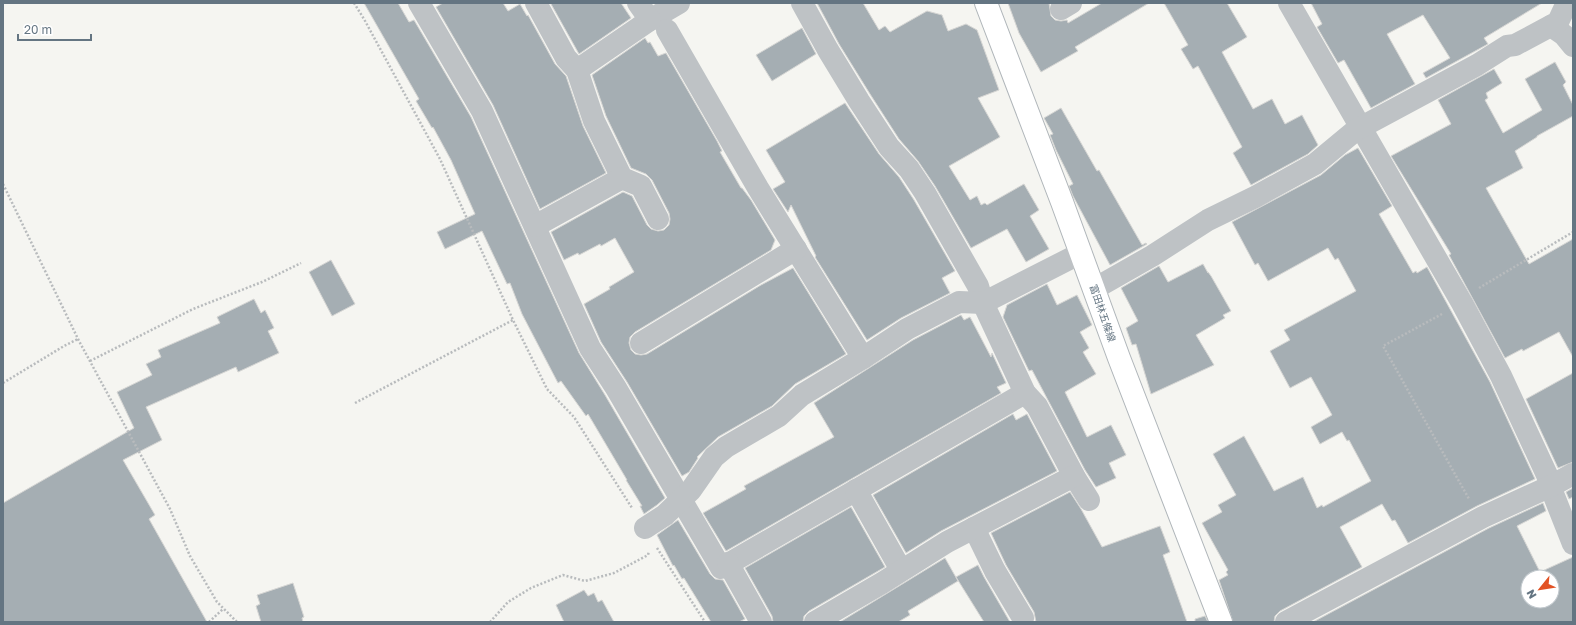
<svg xmlns="http://www.w3.org/2000/svg" width="1576" height="625" viewBox="0 0 1576 625" font-family="'Golos Text','Noto Sans JP',sans-serif">
  <rect width="100%" height="100%" fill="#f5f5f1"/>
  <g fill="#a5aeb3" stroke="#d6d6d4" fill-rule="evenodd">
    <polygon points="364,3 398,3 409,22 414,20 471,117 579,353 605,395 665,498 657,505 644,514 640,506 642,506 626,480 627,480 588,414 586,416 561,381 558,383 522,314 510,283 507,284 482,231 445,249 437,232 475,214 451,160 433,127 432,128 416,101 419,99"/>
    <polygon points="443,3 503,3 508,11 520,4 527,16 528,15 555,64 566,76 583,126 606,173 540,209 493,105 436,7"/>
    <polygon points="552,3 621,3 631,18 579,54 551,4"/>
    <polygon points="817,3 863,3 879,30 885,26 890,32 927,11 942,15 948,31 966,24 977,30 999,90 978,98 1000,137 949,166 970,200 977,196 981,205 985,203 987,205 1024,184 1039,210 1030,216 1049,249 1026,262 1007,229 971,248 935,186 918,161 899,139 870,94 839,44"/>
    <polygon points="1008,3 1049,3 1051,16 1055,20 1061,21 1067,20 1068,23 1102,3 1149,3 1075,47 1078,51 1041,72 1019,33"/>
    <polygon points="1164,3 1227,3 1247,37 1222,52 1253,109 1272,99 1285,124 1302,115 1318,145 1308,154 1251,185 1233,153 1242,147 1198,66 1193,69 1181,49 1188,45"/>
    <polygon points="1311,3 1542,3 1484,38 1488,44 1426,78 1423,73 1450,58 1423,15 1387,34 1415,84 1371,108 1344,60 1338,63 1317,27 1322,24"/>
    <polygon points="802,28 816,54 772,81 756,55"/>
    <polygon points="645,38 648,43 650,42 658,56 666,53 717,141 722,151 720,152 741,188 742,188 751,200 775,240 771,250 635,332 630,337 629,343 631,350 635,354 641,355 647,354 761,285 793,268 846,354 795,384 772,406 718,437 697,457 698,458 689,472 682,476 627,382 601,342 584,304 610,289 609,287 634,272 615,238 601,246 600,244 579,255 578,253 564,260 551,232 623,192 632,196 647,225 651,229 658,231 664,230 669,225 670,219 669,213 652,180 646,174 631,168 606,116 592,75"/>
    <polygon points="1555,62 1566,82 1563,85 1573,105 1573,116 1537,136 1537,137 1515,151 1523,168 1486,188 1529,264 1573,239 1573,357 1559,332 1523,351 1522,349 1505,358 1449,255 1451,254 1391,156 1451,124 1438,100 1494,69 1502,83 1486,93 1488,98 1485,100 1503,133 1542,110 1525,79"/>
    <polygon points="845,103 879,154 899,177 914,200 955,271 942,278 950,293 901,318 867,340 815,257 816,256 791,205 788,212 773,189 785,182 766,150"/>
    <polygon points="1061,108 1097,171 1099,170 1142,245 1146,243 1147,244 1110,265 1073,196 1069,186 1073,184 1056,150 1050,135 1053,134 1044,118"/>
    <polygon points="1358,148 1392,206 1379,214 1413,273 1416,271 1417,273 1427,267 1490,382 1535,479 1477,506 1408,543 1395,520 1392,521 1382,504 1340,527 1362,567 1280,611 1275,616 1274,622 1233,622 1219,580 1228,575 1226,572 1228,570 1202,523 1222,512 1218,505 1236,495 1213,454 1244,436 1274,491 1303,477 1317,508 1322,505 1323,507 1371,481 1349,440 1347,441 1342,432 1320,444 1311,427 1332,415 1311,377 1290,388 1270,351 1290,340 1284,330 1356,291 1338,258 1335,260 1328,248 1268,281 1258,263 1255,265 1232,222 1321,175 1345,155"/>
    <polygon points="331,260 355,304 332,316 309,272"/>
    <polygon points="1203,264 1208,273 1208,272 1211,276 1231,311 1223,315 1225,318 1196,335 1214,365 1151,394 1136,344 1132,345 1126,328 1138,321 1121,288 1159,266 1168,282"/>
    <polygon points="1047,284 1057,305 1077,295 1092,325 1080,332 1089,348 1083,352 1096,374 1065,392 1087,437 1111,425 1126,455 1109,463 1116,478 1096,487 1085,470 1032,370 1029,371 1003,317 1007,305"/>
    <polygon points="254,299 261,313 265,310 274,328 268,331 279,353 238,372 236,367 146,407 162,440 123,460 155,515 149,519 207,622 3,622 3,503 134,428 117,392 152,375 146,364 161,357 158,350 220,323 217,317"/>
    <polygon points="961,315 964,320 970,317 991,357 992,353 1006,383 997,387 1001,393 726,551 703,513 746,489 744,486 834,437 814,403 913,340"/>
    <polygon points="1573,373 1573,462 1558,468 1526,399"/>
    <polygon points="1013,414 1016,420 1027,414 1057,471 941,531 906,553 873,495"/>
    <polygon points="1573,488 1573,497 1569,499 1566,492"/>
    <polygon points="1070,492 1081,509 1102,547 1160,526 1170,552 1163,555 1187,622 1036,622 1034,612 1006,565 991,533"/>
    <path d="M1543,503L1546,511L1517,526L1540,572L1573,557V622H1313L1489,528ZM1528,577H1552V601H1528Z"/>
    <polygon points="851,507 885,567 809,611 804,616 803,622 773,622 772,616 745,568"/>
    <polygon points="678,520 710,574 715,579 723,580 745,619 739,622 711,622 684,578 682,579 674,565 673,566 657,535"/>
    <polygon points="945,558 958,581 908,611 910,615 898,622 840,622"/>
    <polygon points="978,565 984,577 1010,622 984,622 956,577"/>
    <polygon points="293,583 304,617 302,618 303,622 261,622 256,606 260,604 257,595"/>
    <polygon points="584,590 588,596 594,593 598,602 602,600 614,622 564,622 556,605"/>
    <polygon points="1205,616 1208,622 1195,622 1195,619"/>
  </g>
  <g fill="none" stroke-linecap="round" stroke-linejoin="round">
    <defs>
      <polyline id="secondary" points="986,3 1062,202 1119,358 1221,622"/>
    </defs>
    <use href="#secondary" stroke="#b0b6ba" stroke-width="24"/>
    <g stroke="#b8bbbd" stroke-width="2.5" stroke-dasharray="2 2" stroke-linecap="butt">
      <polyline points="354,3 364,19 440,159 513,320 547,389 574,417 632,508"/>
      <polyline points="3,184 79,341 170,509 190,556 217,602 237,622"/>
      <polyline points="1479,288 1573,232"/>
      <polyline points="1442,314 1383,346 1469,499"/>
      <polyline points="90,361 193,309 262,282 301,263"/>
      <polyline points="3,383 64,346 78,339"/>
      <polyline points="355,403 513,320"/>
      <polyline points="657,548 705,622"/>
      <polyline points="209,622 223,609"/>
      <polyline points="490,622 508,602 531,588 563,575 585,581 614,573 648,555 649,551"/>
    </g>
    <g stroke="#bec2c5" stroke-width="22">
      <polyline points="419,3 482,111 590,348 616,388 721,568 1025,393"/>
      <polyline points="536,3 566,58 577,70 594,121 622,178 641,186 658,219"/>
      <polyline points="802,3 828,50 859,101 889,147 909,169 925,193 978,286 983,303 1025,393 1037,406 1074,476 1089,500"/>
      <polyline points="1289,3 1462,303 1501,376 1547,475 1554,496 1573,544"/>
      <polyline points="1061,9 1071,3"/>
      <polyline points="650,20 679,3"/>
      <polyline points="1551,26 1564,35 1573,46"/>
      <polyline points="667,30 758,188 863,358"/>
      <polyline points="577,70 650,20 638,3"/>
      <polyline points="535,226 622,178"/>
      <polyline points="1094,289 1152,256 1208,220 1255,197 1315,164 1356,130 1477,65 1507,46 1515,45 1558,22 1565,7 1573,3"/>
      <polyline points="641,343 796,249"/>
      <polyline points="856,490 901,570"/>
      <polyline points="645,528 665,515 691,490 714,457 726,447 779,416 802,395 863,358 907,329 959,302 983,303 1081,253"/>
      <polyline points="974,528 995,571 1023,618"/>
      <polyline points="728,563 761,622"/>
      <polyline points="815,622 882,583 947,542 1074,476"/>
      <polyline points="1286,622 1483,517 1551,486 1573,474"/>
    </g>
    <use href="#secondary" stroke="#fff" stroke-width="22"/>
  </g>
  <g text-anchor="middle" dominant-baseline="central" stroke-width="4" stroke-linejoin="round" paint-order="stroke">
    <g font-size="10" fill="#647582" stroke="#fff">
      <text transform="translate(1103 313) rotate(71)">富田林五條線</text>
    </g>
  </g>
  <rect width="1576" height="625" fill="none" stroke="#647582" stroke-width="8"/>
  <g transform="translate(1540 589) rotate(240)"><circle r="19" fill="#ffffff" stroke="#c1c8cd"/>
  <path d="M0-3L7 15L0 10L-7 15Z" fill="#e25325"/>
  <text y="-6" font-size="11" font-weight="bold" text-anchor="middle" fill="#647582">N</text>
  </g>
  <path d="M18 34v6h73v-6" fill="none" stroke="#647582" stroke-width="2"/>
  <text x="24" y="34" font-size="12" fill="#647582" stroke="#ffffff" stroke-width="3" paint-order="stroke">20 m</text>
</svg>
